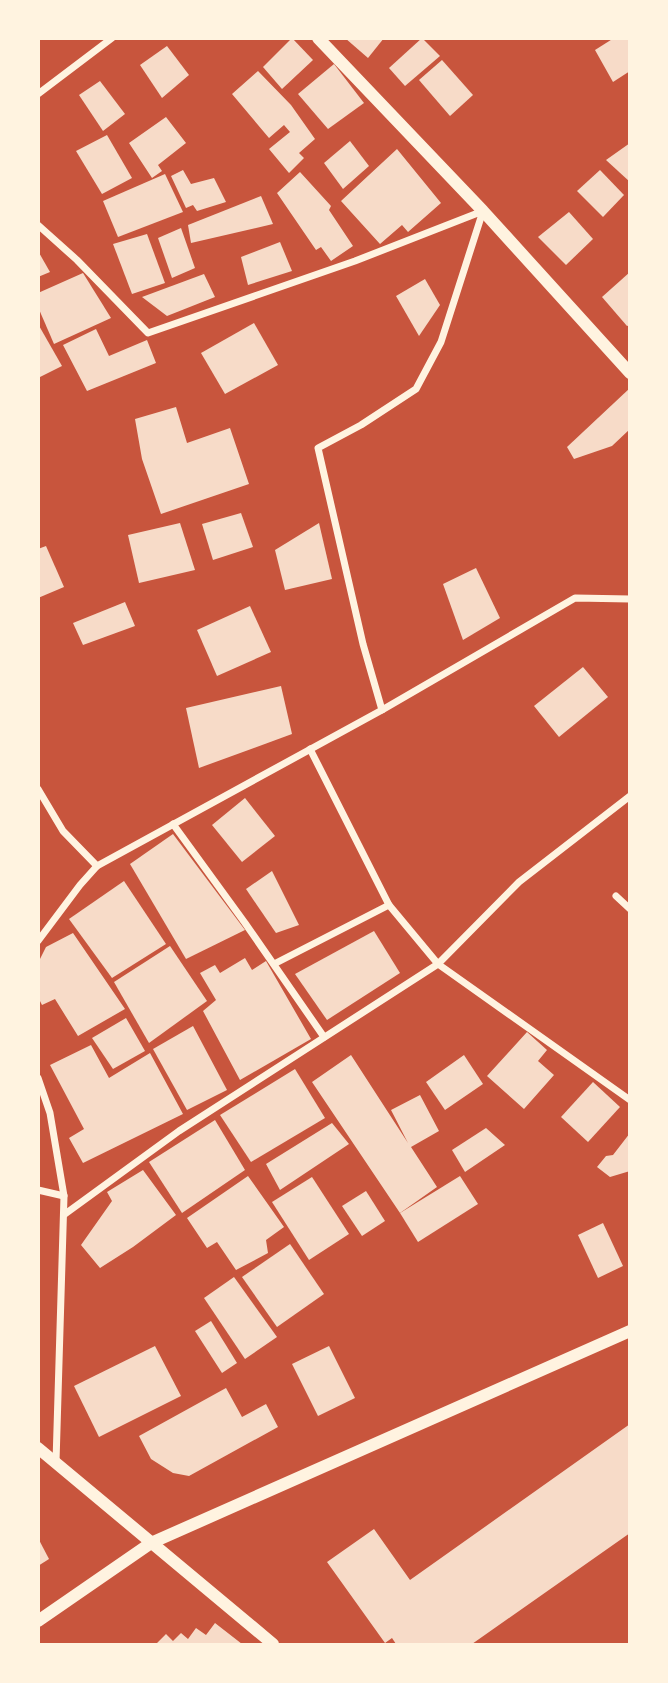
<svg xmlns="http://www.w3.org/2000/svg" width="668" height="1683" viewBox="0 0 668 1683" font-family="'Noto Sans',sans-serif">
  <rect width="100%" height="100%" fill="#c8553d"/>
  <g fill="#f7dbc8">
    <polygon points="292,38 313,60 282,89 263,67"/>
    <polygon points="345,38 384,38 368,58"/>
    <polygon points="422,38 440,56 405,86 389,68"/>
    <polygon points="614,38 630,38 630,71 613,82 595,50"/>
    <polygon points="167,46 189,75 162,98 140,65"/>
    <polygon points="442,60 473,95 450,116 419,80"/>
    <polygon points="334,64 364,103 328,129 298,94"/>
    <polygon points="258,71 291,105 315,139 299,153 304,158 289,173 269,149 290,132 284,125 269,138 232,94"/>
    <polygon points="100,81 125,114 103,131 79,95"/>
    <polygon points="166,117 186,143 158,165 162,171 152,178 129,143"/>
    <polygon points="107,135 132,178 102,194 76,151"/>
    <polygon points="350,141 369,166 343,189 324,163"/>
    <polygon points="630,143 630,182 606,160"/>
    <polygon points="397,149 441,203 408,232 402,225 380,244 341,201"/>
    <polygon points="183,170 191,184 214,178 226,202 197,211 193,205 186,208 171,176"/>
    <polygon points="600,170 624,195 603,217 577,191"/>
    <polygon points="300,172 331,206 329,210 353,246 331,261 321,247 316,250 277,193"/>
    <polygon points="165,174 183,212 118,237 103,201"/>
    <polygon points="261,196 273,224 191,243 188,225"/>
    <polygon points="569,212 593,239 566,265 538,237"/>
    <polygon points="181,228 195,268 172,278 158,238"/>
    <polygon points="147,234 165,283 132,294 113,244"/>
    <polygon points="280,242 292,271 248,285 241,257"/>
    <polygon points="38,251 50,272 38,277"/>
    <polygon points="630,272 630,325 627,326 602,297"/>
    <polygon points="83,273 111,318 54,344 38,307 38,293"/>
    <polygon points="204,274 215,297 167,316 142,297"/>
    <polygon points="425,279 440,305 419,336 396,296"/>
    <polygon points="254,323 278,365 225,394 201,353"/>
    <polygon points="38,324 62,366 38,378"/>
    <polygon points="96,329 109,356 147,340 156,363 87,391 63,345"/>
    <polygon points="630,388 630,429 612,446 574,459 567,447"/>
    <polygon points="176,407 187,443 230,428 249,484 161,514 142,459 135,419"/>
    <polygon points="241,513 253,547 213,560 202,524"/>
    <polygon points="180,523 195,570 139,583 128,535"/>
    <polygon points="319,523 332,579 285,590 275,550"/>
    <polygon points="46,546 64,587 38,598 38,549"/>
    <polygon points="476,568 500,618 463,640 443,584"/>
    <polygon points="125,602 135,626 83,645 73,623"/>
    <polygon points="250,606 271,652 217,676 197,630"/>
    <polygon points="583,667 608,697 559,737 534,706"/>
    <polygon points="281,686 292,734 199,768 186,708"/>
    <polygon points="245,798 275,836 242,862 212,825"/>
    <polygon points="173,834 245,930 186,959 130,864"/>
    <polygon points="272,871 299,925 276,933 246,889"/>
    <polygon points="124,881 166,944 112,978 69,919"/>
    <polygon points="374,931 400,973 327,1020 295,974"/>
    <polygon points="73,933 125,1009 78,1036 55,999 42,1005 38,997 38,963 46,947"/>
    <polygon points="170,946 207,1001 149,1043 114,982"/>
    <polygon points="245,958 252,970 266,961 311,1039 240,1080 203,1011 216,1000 200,973 215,965 220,973"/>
    <polygon points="126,1018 145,1051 113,1069 92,1038"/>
    <polygon points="193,1026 227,1090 187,1110 153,1049"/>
    <polygon points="527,1032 547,1050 538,1061 554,1075 524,1109 487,1076"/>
    <polygon points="91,1045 109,1078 150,1053 183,1114 83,1163 69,1138 84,1129 50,1065"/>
    <polygon points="351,1055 408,1143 391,1110 420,1095 439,1131 411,1147 437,1187 400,1213 312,1082"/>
    <polygon points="464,1055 483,1084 445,1110 426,1082"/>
    <polygon points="295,1069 325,1118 251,1162 220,1115"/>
    <polygon points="593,1082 620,1107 588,1142 561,1117"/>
    <polygon points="215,1120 245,1170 182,1213 149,1162"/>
    <polygon points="332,1123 349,1144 280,1190 266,1164"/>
    <polygon points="486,1128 505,1145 465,1172 452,1150"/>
    <polygon points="630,1133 630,1171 610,1177 597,1167 606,1156 613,1155"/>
    <polygon points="143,1170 176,1215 133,1247 100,1268 81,1245 112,1201 107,1192"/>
    <polygon points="248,1176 284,1227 266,1240 268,1253 236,1270 217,1242 207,1248 187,1218"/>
    <polygon points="460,1176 478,1204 418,1242 400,1213"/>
    <polygon points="312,1177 349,1234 309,1260 272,1202"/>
    <polygon points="366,1191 385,1221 362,1236 342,1206"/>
    <polygon points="603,1223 623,1266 598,1278 578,1235"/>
    <polygon points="290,1244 324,1294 277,1327 242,1277"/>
    <polygon points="234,1277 277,1337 245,1359 204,1298"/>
    <polygon points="211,1321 237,1363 222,1373 195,1331"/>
    <polygon points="155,1346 181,1396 99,1437 74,1386"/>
    <polygon points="329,1346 355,1398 318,1416 292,1364"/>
    <polygon points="226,1388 242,1417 266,1404 278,1427 189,1476 173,1473 151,1459 139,1436"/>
    <polygon points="630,1424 630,1533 472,1644 396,1644 392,1638 385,1643 327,1562 374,1529 410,1580"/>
    <polygon points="38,1538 49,1559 38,1566"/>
    <polygon points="215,1623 242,1644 156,1644 166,1634 173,1641 181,1633 188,1639 196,1628 206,1635"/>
  </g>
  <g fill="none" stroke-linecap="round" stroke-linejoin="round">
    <g stroke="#fff3e0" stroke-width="7">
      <polyline points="38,94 112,38"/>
      <polyline points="38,225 77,260 148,333 355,261 483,211 441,342 416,389 361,425 318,448 363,644 382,710"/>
      <polyline points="310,749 389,905 438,964 630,1100"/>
      <polyline points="38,789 63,831 97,866"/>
      <polyline points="173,824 245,923 324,1037"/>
      <polyline points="616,896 630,909"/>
      <polyline points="38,941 80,885 97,866 382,710 575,598 630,599"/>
      <polyline points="274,964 389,905"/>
      <polyline points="38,1078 50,1113 64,1196 56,1462"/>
      <polyline points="38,1190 64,1196"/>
      <polyline points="65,1214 179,1131 438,964 519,882 630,796"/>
    </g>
    <g stroke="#fff3e0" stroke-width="12">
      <polyline points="318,38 483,211 630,373"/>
      <polyline points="38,1448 273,1644"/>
      <polyline points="38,1621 151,1543 630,1331"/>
    </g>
  </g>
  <rect width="668" height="1683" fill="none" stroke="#fff3e0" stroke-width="80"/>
</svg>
